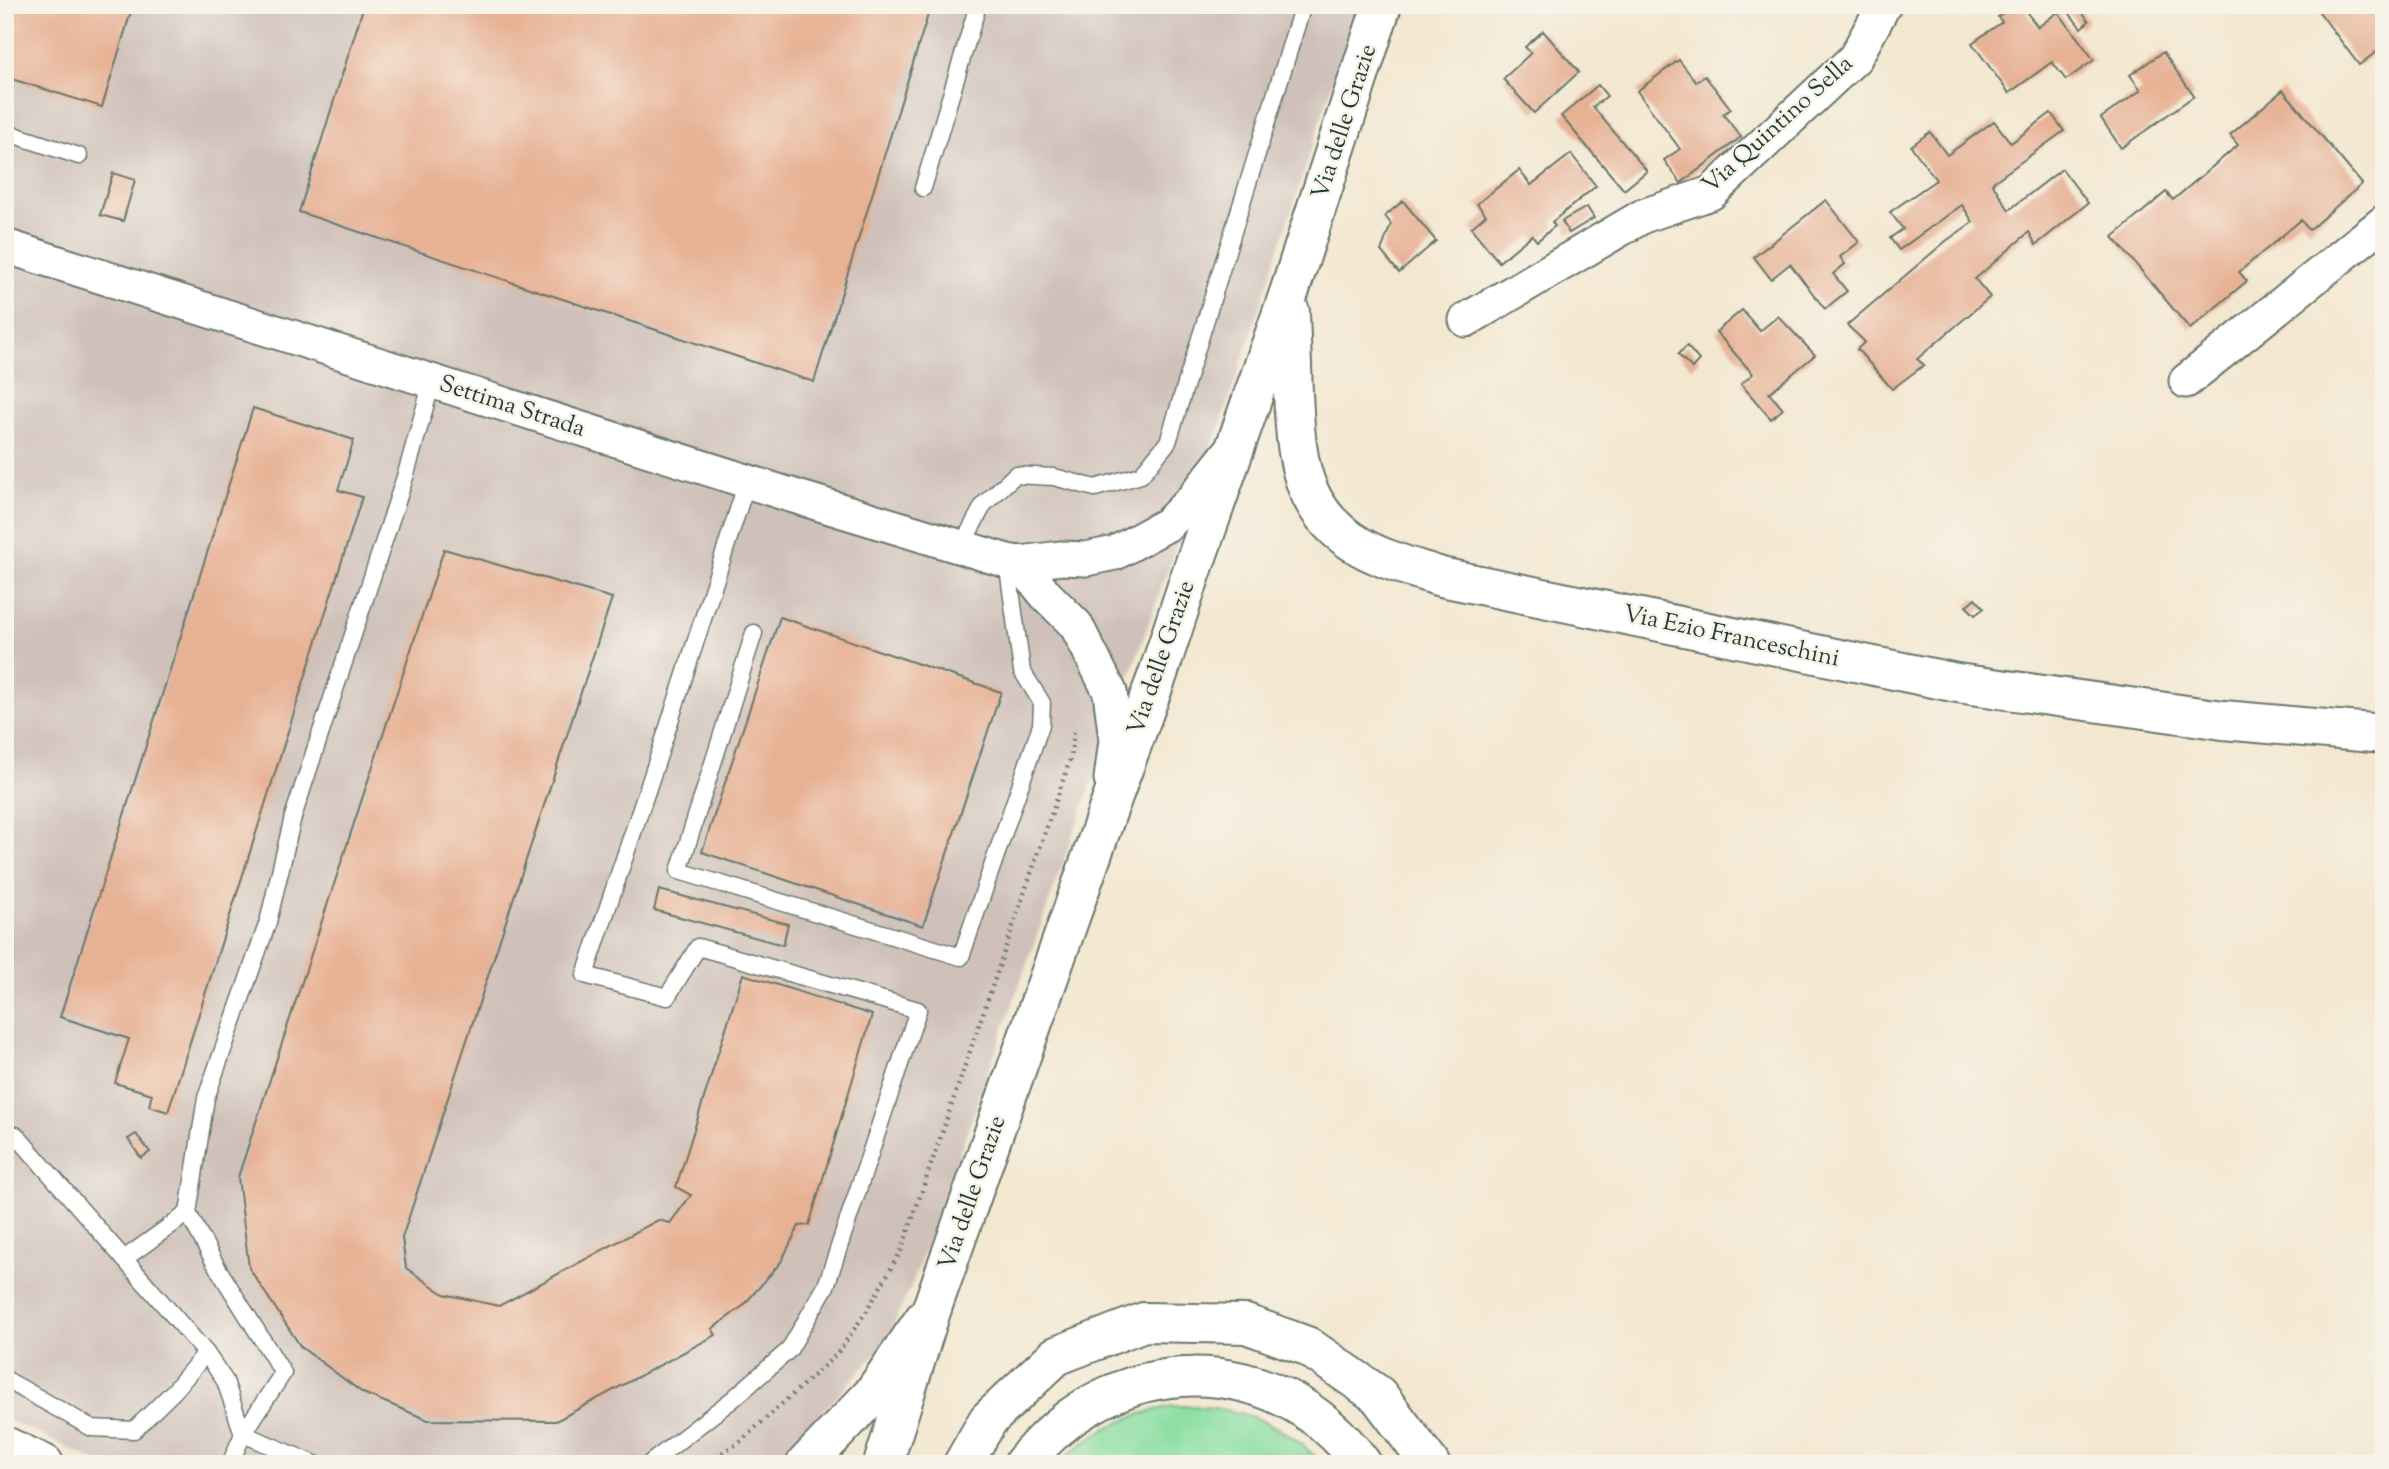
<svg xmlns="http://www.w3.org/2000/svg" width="2389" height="1469" viewBox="0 0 2389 1469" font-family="'Sorts Mill Goudy',serif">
  <rect width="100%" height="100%" fill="#f7f3e8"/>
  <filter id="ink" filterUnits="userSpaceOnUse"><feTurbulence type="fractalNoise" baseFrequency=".0143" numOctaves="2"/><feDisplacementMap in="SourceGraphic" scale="14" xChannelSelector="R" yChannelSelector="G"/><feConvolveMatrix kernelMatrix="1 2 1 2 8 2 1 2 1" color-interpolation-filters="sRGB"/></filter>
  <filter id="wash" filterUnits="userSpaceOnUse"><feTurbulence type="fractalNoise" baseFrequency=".00686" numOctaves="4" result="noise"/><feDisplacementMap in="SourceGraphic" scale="28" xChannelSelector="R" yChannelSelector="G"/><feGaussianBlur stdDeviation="1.57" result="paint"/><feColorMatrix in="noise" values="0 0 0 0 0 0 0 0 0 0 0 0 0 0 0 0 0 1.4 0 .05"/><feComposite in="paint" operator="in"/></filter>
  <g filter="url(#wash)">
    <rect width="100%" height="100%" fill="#f3e7d0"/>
    <polygon fill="#cfc1ba" points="5,5 1358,5 1239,371 913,1282 884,1345 781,1457 772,1464 102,1464 5,1418"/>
    <path fill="#89dea1" stroke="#548e6a" stroke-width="2" d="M1173,1406C1232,1405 1281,1419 1322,1464H1058C1095,1430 1124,1416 1173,1406Z"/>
    <g id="blocks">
      <g fill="#e7b194">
        <polygon points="5,5 133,5 102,107 5,77"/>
        <polygon points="364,5 931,5 814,382 299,212"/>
        <polygon points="2013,5 2021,5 2038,27 2058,12 2094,60 2066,80 2052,62 2009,93 1972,43 2002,22 1998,17"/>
        <polygon points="2063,5 2085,5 2080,9 2089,21 2081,28"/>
        <polygon points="2314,5 2384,5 2384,46 2359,65"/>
        <polygon points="1543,31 1579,72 1534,113 1503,79 1531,53 1525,47"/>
        <polygon points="2163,52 2194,96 2121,148 2101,118 2141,90 2130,75"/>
        <polygon points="1679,60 1696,82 1705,76 1731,109 1723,114 1741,137 1681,183 1664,160 1680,149 1637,91"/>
        <polygon points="1598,85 1607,96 1593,107 1647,171 1624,190 1561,116"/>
        <polygon points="2283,90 2362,184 2309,230 2301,220 2239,272 2247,281 2190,329 2113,237 2166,192 2173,200 2238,145 2230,135"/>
        <polygon points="2051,113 2064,131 1992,183 2009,210 2062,169 2088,203 2036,245 2029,232 1975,279 1990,297 1917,359 1924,365 1892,389 1857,349 1865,342 1847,325 1946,241 1973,222 1962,205 1899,250 1890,238 1903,229 1890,212 1936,180 1911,146 1930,132 1947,155 1994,121 2011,143"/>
        <polygon points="1571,154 1596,186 1552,222 1555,226 1537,241 1532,235 1499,262 1471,228 1486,215 1477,204 1519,170 1531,185"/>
        <polygon points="113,173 135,180 123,221 100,215"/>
        <polygon points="1826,200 1859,242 1840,257 1845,264 1833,274 1847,291 1825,309 1790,264 1771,279 1754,257"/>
        <polygon points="1403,201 1436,241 1399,273 1381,251 1391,224 1385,216"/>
        <polygon points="1587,207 1594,218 1569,233 1562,221"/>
        <polygon points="1742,310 1760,331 1778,316 1815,355 1769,393 1783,409 1771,419 1741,384 1753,374 1716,332"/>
        <polygon points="1687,346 1699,360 1692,368 1678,354"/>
        <polygon points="253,408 354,440 338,490 362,497 168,1112 149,1106 152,1094 115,1083 129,1039 60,1017"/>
        <polygon points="444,549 612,598 402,1238 406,1268 444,1294 499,1306 658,1220 670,1223 691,1195 676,1187 743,974 872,1015 809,1225 799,1226 781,1262 743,1306 712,1329 716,1335 556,1421 428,1420 363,1393 301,1347 249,1268 238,1177"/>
        <polygon points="1975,598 1984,608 1975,615 1966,606"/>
        <polygon points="780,617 1001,692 923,926 702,852"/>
        <polygon points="659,890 788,924 783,945 654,910"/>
        <polygon points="136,1134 150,1152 141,1158 128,1139"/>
      </g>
    </g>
  </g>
  <g filter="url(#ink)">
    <use href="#blocks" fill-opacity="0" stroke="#69786b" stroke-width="2"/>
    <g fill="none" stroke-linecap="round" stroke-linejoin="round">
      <defs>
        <g id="service">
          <polyline points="5,132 79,156"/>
          <polyline points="923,188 978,5"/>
          <polyline points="961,547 984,504 1015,475 1054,477 1095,488 1141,475 1168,442 1303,5"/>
          <polyline points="754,633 679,871 961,957 1041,725 1042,703 1022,671 1007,561"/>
          <polyline points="5,1144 16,1135 206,1353 225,1381 243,1434"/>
          <polyline points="124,1259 188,1213"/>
          <polyline points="5,1379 92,1428 134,1430 174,1391 206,1353"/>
          <polyline points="243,1434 283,1373 217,1267 188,1213 206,1098 268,922 293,817 406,474 432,382"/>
          <polyline points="230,1464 243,1434 315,1464"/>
          <polyline points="649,1464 733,1399 789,1350 826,1286 918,1010 698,947 667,997 585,975 660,752 747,482"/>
        </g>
        <g id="minor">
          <polyline points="5,246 784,493 1007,561 1020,563 1061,558 1086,559 1115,553 1168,524 1192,500 1229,453"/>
          <polyline points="1466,320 1643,216 1711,193 1855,58 1884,5"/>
          <polyline points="2186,381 2384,222"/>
          <polyline points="1020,563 1046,595 1076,625 1110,692 1116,740 1111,779"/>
        </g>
        <g id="secondary">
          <path d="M1290,312C1291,339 1292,366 1293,393C1296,456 1299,512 1361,547C1386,561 1414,568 1441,577L1957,683L2223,720L2384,734"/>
          <polyline points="932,1308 1108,810 1158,674 1191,574 1289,293 1382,5"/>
        </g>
        <g id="trunk">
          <polyline points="5,1446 44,1464"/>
          <polyline points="806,1464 872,1395 925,1318"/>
        </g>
        <g id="motorway">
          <polyline points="883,1464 932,1308"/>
          <polyline points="963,1464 988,1420 1056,1356 1144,1322 1246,1324 1307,1346 1378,1395 1430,1464"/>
          <path d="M1023,1464C1111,1350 1275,1345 1362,1464"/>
        </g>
      </defs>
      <use href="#service" stroke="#69786b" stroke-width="19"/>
      <use href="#minor" stroke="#69786b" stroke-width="37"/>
      <use href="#secondary" stroke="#69786b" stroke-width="42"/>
      <use href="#trunk" stroke="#69786b" stroke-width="42"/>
      <use href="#motorway" stroke="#69786b" stroke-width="42"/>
      <polyline stroke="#69786b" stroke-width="4.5" stroke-dasharray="2 5" stroke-linecap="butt" points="704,1464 741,1441 837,1354 868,1309 902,1249 1071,757 1074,728"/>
      <use href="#service" stroke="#fff" stroke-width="16"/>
      <use href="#minor" stroke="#fff" stroke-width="33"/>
      <use href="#secondary" stroke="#fff" stroke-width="38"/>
      <use href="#trunk" stroke="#fff" stroke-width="38"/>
      <use href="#motorway" stroke="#fff" stroke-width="38"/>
    </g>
  </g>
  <g text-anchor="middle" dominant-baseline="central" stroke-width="5" stroke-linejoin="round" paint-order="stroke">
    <g font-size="24" fill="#1f3d34" stroke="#f7f3e8">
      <text transform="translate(1345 122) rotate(-72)">Via delle Grazie</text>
      <text transform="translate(1778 125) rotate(-42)">Via Quintino Sella</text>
      <text transform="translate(512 407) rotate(18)">Settima Strada</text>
      <text transform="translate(1731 637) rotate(12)">Via Ezio Franceschini</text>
      <text transform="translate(1162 658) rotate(-71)">Via delle Grazie</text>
      <text transform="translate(973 1193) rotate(-71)">Via delle Grazie</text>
    </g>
  </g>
  <rect width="2389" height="1469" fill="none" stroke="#f7f3e8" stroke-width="28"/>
</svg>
